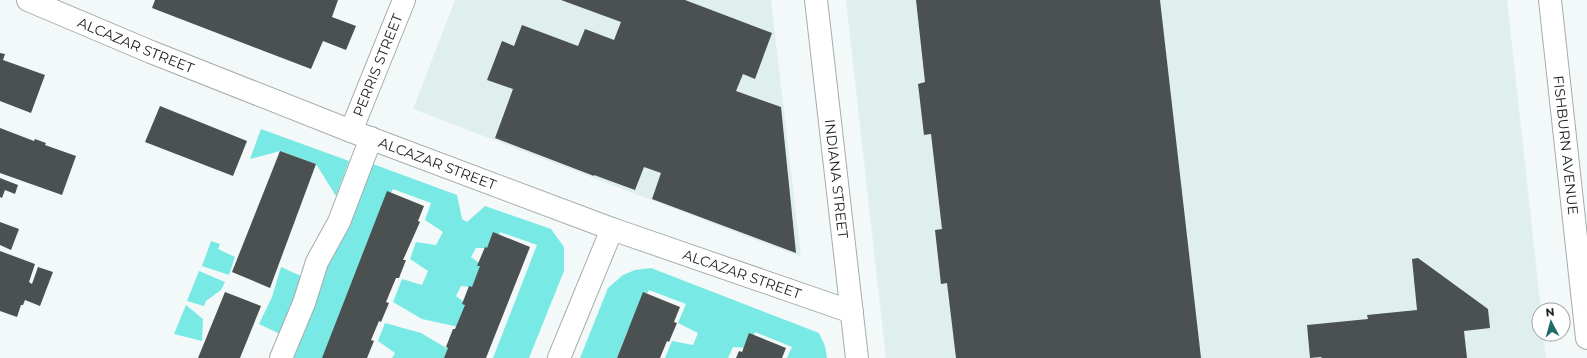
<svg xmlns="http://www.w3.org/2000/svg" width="1587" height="358" viewBox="0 0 1587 358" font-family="Montserrat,sans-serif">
  <rect width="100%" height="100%" fill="#f2f9f8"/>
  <g fill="#dfefed">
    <polygon points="455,0 771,0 801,257 413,109"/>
    <polygon points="846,0 1507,0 1541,310 1539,310 1539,334 1543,334 1546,358 886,358"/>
  </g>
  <g fill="#78e9e4">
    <polygon points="261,129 349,161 336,196 316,164 280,151 250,159"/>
    <polygon points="362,160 457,195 462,219 467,222 485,206 551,229 564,247 564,271 529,358 493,358 537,245 500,232 494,248 476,248 471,257 486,268 478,288 461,286 456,296 471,307 463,328 422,319 393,302 402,279 422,285 428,271 410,259 416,242 436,245 443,232 425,220 431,203 393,189 371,233 339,315 328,358 286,358"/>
    <polygon points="211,241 220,244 218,249 235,257 229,275 202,266"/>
    <polygon points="281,267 303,277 282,335 259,324 272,297"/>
    <polygon points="651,268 819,333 825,346 827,358 787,358 792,347 755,332 749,348 733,347 728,358 665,358 672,341 693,345 698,333 678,323 686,304 649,290 626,334 617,358 580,358 608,288 623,275 635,270"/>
    <polygon points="199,271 225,282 221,290 206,301 204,306 187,301"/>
    <polygon points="186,305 203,319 202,341 174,334"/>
    <polygon points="385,323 421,333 453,352 446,358 392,358 395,353 378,341"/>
  </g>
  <g fill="#4b5150">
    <polygon points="155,0 338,0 332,17 356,26 346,50 323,41 311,69 152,8"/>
    <polygon points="561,0 685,0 772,33 755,79 743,74 736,91 781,107 796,253 652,199 661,173 644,167 635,190 594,175 594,176 495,138 513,89 487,80 502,41 514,46 522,25 578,46 585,29 614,40 621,22"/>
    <polygon points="916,0 1160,0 1201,358 956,358 947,283 941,284 935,230 942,229 931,134 924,135 918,84 925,82"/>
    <polygon points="0,53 5,54 3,60 45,75 31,113 0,101"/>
    <polygon points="160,106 247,141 233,176 145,142"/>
    <polygon points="0,128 34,141 35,139 46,143 45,145 76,156 62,195 0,173"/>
    <polygon points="280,151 316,164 270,288 232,272"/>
    <polygon points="0,178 18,185 15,194 5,190 2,198 0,197"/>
    <polygon points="387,191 424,206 418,221 420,222 403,260 406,260 399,278 396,278 386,302 389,303 381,322 379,321 371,340 374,341 367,358 322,358"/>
    <polygon points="0,222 19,229 11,250 0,245"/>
    <polygon points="493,232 530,247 486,358 444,358 448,348 446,347 453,329 455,329 465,305 462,304 469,286 472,287 480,266 477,266 485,247 487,248"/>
    <polygon points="0,251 35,264 29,282 32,284 38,267 53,272 40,306 25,300 23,305 21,305 17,317 0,311"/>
    <polygon points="1418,258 1488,309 1490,328 1464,331 1467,358 1322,358 1321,357 1310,358 1307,325 1368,319 1367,315 1417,310 1412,259"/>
    <polygon points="225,292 261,306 240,358 198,358"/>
    <polygon points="643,292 680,307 674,322 677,323 669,342 667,341 660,358 617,358"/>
    <polygon points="749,333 786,348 782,358 736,358 739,351 742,352"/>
  </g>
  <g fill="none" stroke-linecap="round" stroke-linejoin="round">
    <defs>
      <g id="minor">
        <path id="s1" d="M28,0L151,52L351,131L612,229L852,312"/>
        <path id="s2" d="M816,0L857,358"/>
        <path id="s3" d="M1550,0L1587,338"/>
        <path id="s4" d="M351,131L404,0"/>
        <polyline points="281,358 304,303 317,262 339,222 371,138"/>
        <polyline points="559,358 612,229"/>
      </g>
    </defs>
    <use href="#minor" stroke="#a6acac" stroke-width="24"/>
    <use href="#minor" stroke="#fff" stroke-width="22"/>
  </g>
  <g text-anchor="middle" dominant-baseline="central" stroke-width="4" stroke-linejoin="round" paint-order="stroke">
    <g font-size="14" fill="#1c1e1e" stroke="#fff">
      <text stroke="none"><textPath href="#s1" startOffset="117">ALCAZAR STREET</textPath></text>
      <text stroke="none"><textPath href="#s4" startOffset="71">PERRIS STREET</textPath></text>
      <text stroke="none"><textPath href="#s3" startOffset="146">FISHBURN AVENUE</textPath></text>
      <text stroke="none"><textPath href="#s1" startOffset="441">ALCAZAR STREET</textPath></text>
      <text stroke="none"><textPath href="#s2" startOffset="180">INDIANA STREET</textPath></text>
      <text stroke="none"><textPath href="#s1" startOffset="765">ALCAZAR STREET</textPath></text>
    </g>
  </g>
  <g transform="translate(1551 322) rotate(354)"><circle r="19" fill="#ffffff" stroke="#a4a5a5"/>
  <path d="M0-3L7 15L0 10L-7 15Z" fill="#216c6a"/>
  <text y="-6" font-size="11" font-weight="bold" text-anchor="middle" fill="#1c1e1e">N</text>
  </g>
</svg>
